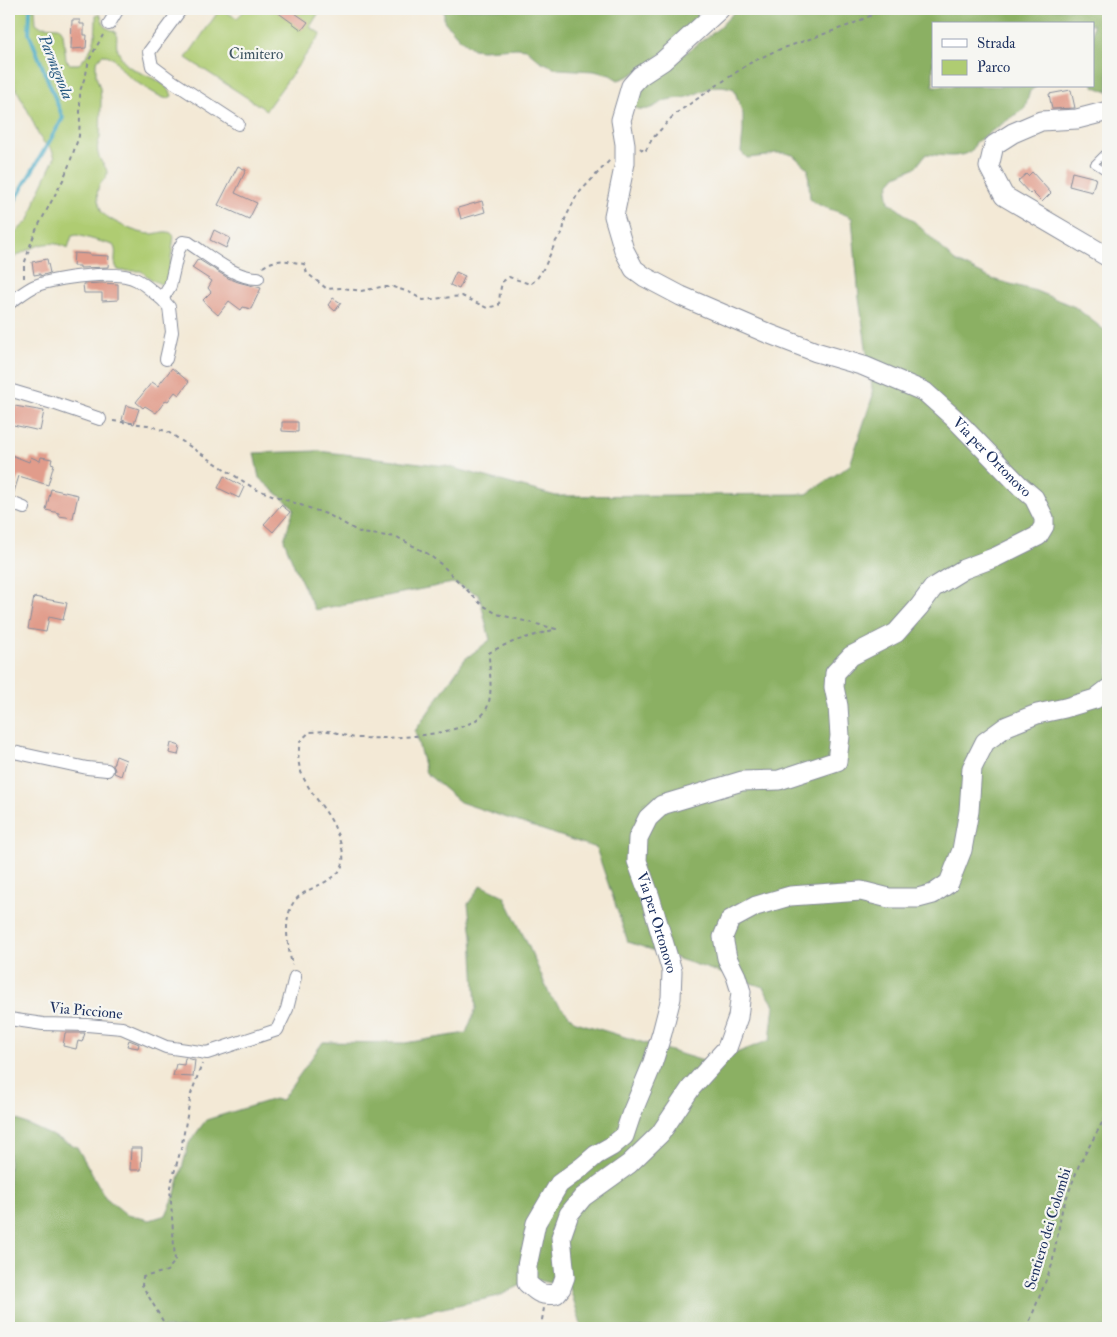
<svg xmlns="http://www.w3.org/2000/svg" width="1117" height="1337" viewBox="0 0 1117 1337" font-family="'IM FELL Double Pica',serif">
  <rect width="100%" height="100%" fill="#f6f6f2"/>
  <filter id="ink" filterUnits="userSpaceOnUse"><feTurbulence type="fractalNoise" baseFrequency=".02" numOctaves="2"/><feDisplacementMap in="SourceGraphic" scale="10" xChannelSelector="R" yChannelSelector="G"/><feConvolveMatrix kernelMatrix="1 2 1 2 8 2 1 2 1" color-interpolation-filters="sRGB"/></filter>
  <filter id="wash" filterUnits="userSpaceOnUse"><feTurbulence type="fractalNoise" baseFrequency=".0096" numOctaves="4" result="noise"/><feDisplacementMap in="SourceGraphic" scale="20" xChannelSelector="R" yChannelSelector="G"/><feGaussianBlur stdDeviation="1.12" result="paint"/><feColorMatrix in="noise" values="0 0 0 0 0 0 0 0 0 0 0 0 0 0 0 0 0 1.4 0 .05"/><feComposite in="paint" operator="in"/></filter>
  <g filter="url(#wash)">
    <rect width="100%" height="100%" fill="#f3e9d6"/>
    <g fill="#afcc72" stroke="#657e68">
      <path d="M9,9H35L36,23L40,26L58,27L61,29L63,33L66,60L70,64H79C95,48 96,38 96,16L100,14L105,27L116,32C118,38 115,45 118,51C120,55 124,62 127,65C139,75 167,79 172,96C168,98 168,99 164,98C156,95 132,80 126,74C118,66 115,54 102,55L96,62V76L100,88L101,101L100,138C96,146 97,154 101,161C103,165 107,168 107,172C108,177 102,181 99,186C95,194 99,205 102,213C113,222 137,234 151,234C158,234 164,230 171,233L174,236L168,282L165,286L152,280L141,271H122L118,270C111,259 119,253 113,245L77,235L72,236L68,248C64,246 59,244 56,244C39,241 23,253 9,260V243L16,232L29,220L35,203L36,198L55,157L51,148L44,143L39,136L30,115L9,75Z"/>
      <polygon points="220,9 237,18 246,9 321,9 310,27 321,34 266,110 186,58"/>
    </g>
    <g fill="#8bb064" stroke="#537061">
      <path d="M444,9H709C684,32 651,71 618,80L610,75L594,71L558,69L540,61L526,49L517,48L482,50L473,49L460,39L444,21Z"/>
      <path d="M737,9H1106L1108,15V92L1093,86V24H933V86H1037L1030,91L1025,108L976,142C975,144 974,147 973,149C964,160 939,155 926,154L916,167L896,176L890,183L887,191L889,202L916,223L955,261L992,279L1036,291L1075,307L1108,333V1328H582L570,1288L533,1279L499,1296L351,1328H9V1116L77,1147L105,1197L127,1215L150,1220L166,1215L174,1197L189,1143L206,1120L274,1099L281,1101L323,1042L405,1043L466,1033L476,1008L472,936L468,904L481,885L504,896L529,947L550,996L576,1022L710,1063L770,1040L774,1005L763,987L628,942L596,848L460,802L426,773L415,731L465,659L490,640L479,595L453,583L315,610L295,568L284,540L294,508L259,478L254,453L318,451L446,466L556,496L807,494L850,465L873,395L859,298L852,218C838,210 822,209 810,199L808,169L793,155L785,153H775L766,156L747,158L741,152L743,132V114L734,89C713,82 710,89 690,96C683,99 675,98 667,100C654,105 650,113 635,108L633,96L644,84L719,28Z"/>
    </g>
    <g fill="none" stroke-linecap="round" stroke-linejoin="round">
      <polyline stroke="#44a9c4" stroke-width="4" points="9,209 14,202 63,118 29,33 30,9"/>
    </g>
    <g id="blocks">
      <g fill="#e19c8b">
        <polygon points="273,9 289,9 308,22 302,30"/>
        <polygon points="72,20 80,20 80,24 84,24 84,35 87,35 86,48 71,49"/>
        <polygon points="1071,90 1075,108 1052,109 1049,94"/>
        <polygon points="238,166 246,170 235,193 257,203 249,219 218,205"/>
        <polygon points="1032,172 1051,193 1042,202 1032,192 1030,194 1018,181 1026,174 1028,176"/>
        <polygon points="1072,172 1096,178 1092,192 1069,186"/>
        <polygon points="482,201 485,212 461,219 458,208"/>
        <polygon points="214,230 230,238 226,248 210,240"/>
        <polygon points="74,253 90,254 90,255 109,256 108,267 80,268 80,266 73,266"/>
        <polygon points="47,259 50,273 40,276 40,274 34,275 32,262"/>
        <polygon points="198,259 228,278 238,282 261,288 251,309 243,307 241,310 229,301 218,315 209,307 203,300 211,292 208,288 212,281 192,268"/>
        <polygon points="456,272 465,276 459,289 450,285"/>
        <polygon points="102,283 118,284 118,300 102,301 102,293 84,293 83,284"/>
        <polygon points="333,298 341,303 335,311 328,305"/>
        <polygon points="172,368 189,382 179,395 175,392 168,401 166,400 156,413 145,406 143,408 136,402 152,382 158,386"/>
        <polygon points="9,405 44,411 40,431 9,424"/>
        <polygon points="126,405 139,409 134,424 122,420"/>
        <polygon points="282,422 298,422 298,432 282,431"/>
        <polygon points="9,454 29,462 31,457 40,461 41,457 52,459 51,463 54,464 48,485 19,476 13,495 9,494"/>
        <polygon points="224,476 244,487 239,498 218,488"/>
        <polygon points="51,489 78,495 73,518 59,516 59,513 46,510"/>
        <polygon points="281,505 290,512 273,532 264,524"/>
        <polygon points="34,597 67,603 63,620 49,617 46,632 28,629"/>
        <polygon points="171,743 180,746 178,755 169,753"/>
        <polygon points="116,756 126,760 121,776 114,773 115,770 113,765"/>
        <polygon points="65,1033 85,1033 82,1042 78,1041 76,1049 63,1046"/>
        <polygon points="129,1040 139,1044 138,1048 127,1046"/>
        <polygon points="185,1058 195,1060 193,1077 173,1076 176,1064 184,1065"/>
        <polygon points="131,1148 142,1148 141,1170 130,1170"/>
      </g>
    </g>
  </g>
  <g filter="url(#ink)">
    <use href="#blocks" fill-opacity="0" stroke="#878c9a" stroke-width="1"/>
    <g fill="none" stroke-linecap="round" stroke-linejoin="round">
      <defs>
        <polyline id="lane" points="1108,150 1094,164 1108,173"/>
        <g id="street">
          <polyline points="181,9 149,52 152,66 172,81 238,124"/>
          <polyline points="109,24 118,9"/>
          <polyline points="162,299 169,307 172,332 166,359"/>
          <path d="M9,303C17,298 26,290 35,286C55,278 118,269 137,280C146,285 154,293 162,299L170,286L178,251L183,242L189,243C208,255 235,279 258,278"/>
          <polyline points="9,390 56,404 100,419"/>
          <polyline points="9,502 24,508"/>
          <polyline points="9,751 87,768 107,770"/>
          <polyline points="9,1019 43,1024 87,1025 122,1028 166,1047 207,1053 277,1030 287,1009 295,977"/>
        </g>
        <g id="secondary">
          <path id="s1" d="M720,9L663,61L640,76L631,86L621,120L625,144V163L614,216L624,250L634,269L645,277L681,296L767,333L816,352L864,366L925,392L954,418L1020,486L1034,498L1044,518V526L1038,536L996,557L964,569L933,588L919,607L896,633L851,656L835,673L834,687L838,706L840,736L837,761L779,780L742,781L662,805L648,818L638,838L637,861L650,897L672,971L671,998L662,1033L652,1065L631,1115L624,1136L612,1146L596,1155L582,1167L559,1184L536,1223L527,1266V1283C538,1293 541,1296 556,1294L561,1288L565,1277L561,1237L569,1214L583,1197L629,1164L660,1134L691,1088L727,1048L738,1017L741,992L736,976L727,958L723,937L730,920L756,906L790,896L861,891L889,898H918L933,894L949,883L962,850L969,811L972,768L985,742L1007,726L1037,714L1065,708L1095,699L1108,689"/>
          <polyline points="1108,111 1077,119 1041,121 1013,133 994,145 989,167 1004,196 1108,257"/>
        </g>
      </defs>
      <use href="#lane" stroke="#878c9a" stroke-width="8"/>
      <use href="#street" stroke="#878c9a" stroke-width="14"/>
      <use href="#secondary" stroke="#878c9a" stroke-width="21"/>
      <g stroke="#878c9a" stroke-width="2" stroke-dasharray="4 4" stroke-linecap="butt">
        <polyline points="640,148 645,152 652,139 675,114 750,63 775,51 850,25 885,9"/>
        <path d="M263,267C277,257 288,261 304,264L307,273L327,289L343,288L361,291L381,287H393L409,292L423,300L462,296L487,308L499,305L500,292L502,282L509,277L530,284L536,280L545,266L556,241L563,232L565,219L577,195L610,160"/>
        <polyline points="24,278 24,265 31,243 36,230 63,180 69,165 79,136 80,117 80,91 86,74 89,60 103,35"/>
        <path d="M113,421L148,425L168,432L255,489L329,515L361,533L397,537L428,554L442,565L481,604L497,614L556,629C533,636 509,641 489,653C489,670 494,695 486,710C471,737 386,739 358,738C348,738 339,732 328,731C322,731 315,732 309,732C307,735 303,738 301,740C299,743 299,748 299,751C294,779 323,802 334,826C337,833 343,848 343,855C347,885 303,883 292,905C283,923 288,946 292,965"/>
        <polyline points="167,1328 142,1285 143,1277 167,1271 175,1261 170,1187 181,1149 191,1094 202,1064"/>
        <polyline points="543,1328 542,1320 544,1308"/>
        <polyline points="1027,1328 1052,1265 1062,1210 1079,1165 1108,1112"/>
      </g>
      <use href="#lane" stroke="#fff" stroke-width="6"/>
      <use href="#street" stroke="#fff" stroke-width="12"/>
      <use href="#secondary" stroke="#fff" stroke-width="19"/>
    </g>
  </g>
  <g text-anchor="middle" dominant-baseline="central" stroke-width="4.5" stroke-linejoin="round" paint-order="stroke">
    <g font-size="15" fill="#405663" stroke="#f6f6f2">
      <text x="256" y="54">Cimitero</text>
    </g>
    <g font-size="15" fill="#1b2f5e" stroke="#f6f6f2">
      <text stroke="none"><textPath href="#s1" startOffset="718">Via per Ortonovo</textPath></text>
      <text stroke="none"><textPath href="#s1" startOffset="1468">Via per Ortonovo</textPath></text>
      <text transform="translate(86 1011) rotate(5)">Via Piccione</text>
      <text transform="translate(1048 1229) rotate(-73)">Sentiero dei Colombi</text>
    </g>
    <g font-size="16" font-style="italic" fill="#295a82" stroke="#f6f6f2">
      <text transform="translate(56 67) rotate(68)">Parmignola</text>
    </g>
  </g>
  <rect width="1117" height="1337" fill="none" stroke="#f6f6f2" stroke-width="30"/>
  <rect x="932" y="22" width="162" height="65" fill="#f6f6f2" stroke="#9ea6b7"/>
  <rect x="942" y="39" width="25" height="8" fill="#ffffff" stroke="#9ea6b7"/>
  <text x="977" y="48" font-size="15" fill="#1b2f5e">Strada</text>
  <rect x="942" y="60" width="25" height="15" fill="#afcc72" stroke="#9ea6b7"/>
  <text x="977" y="72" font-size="15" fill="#1b2f5e">Parco</text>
</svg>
